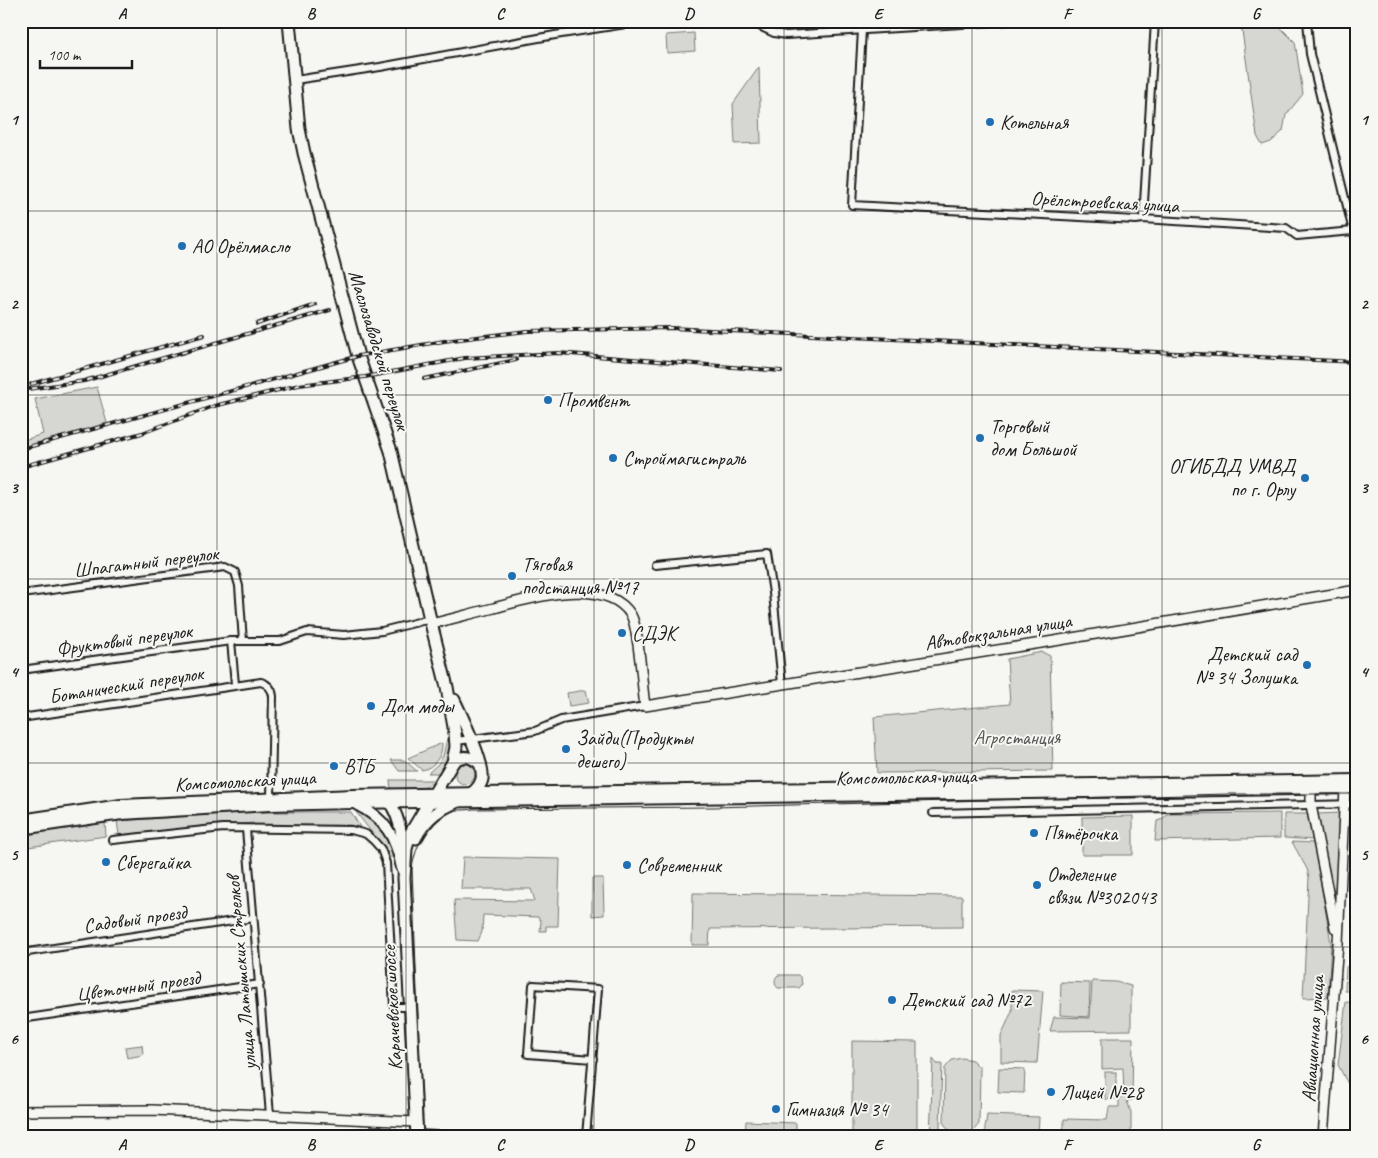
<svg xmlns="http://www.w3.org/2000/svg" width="1378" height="1158" viewBox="0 0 1378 1158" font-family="Caveat,sans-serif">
  <rect width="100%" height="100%" fill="#f6f6f2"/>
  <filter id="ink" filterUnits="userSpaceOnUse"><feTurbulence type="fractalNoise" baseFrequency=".02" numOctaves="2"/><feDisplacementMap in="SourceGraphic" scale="10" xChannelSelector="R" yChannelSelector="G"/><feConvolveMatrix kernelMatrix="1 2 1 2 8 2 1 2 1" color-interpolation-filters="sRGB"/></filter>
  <g filter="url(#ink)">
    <g fill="#d6d6d2" stroke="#797977">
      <polygon points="1252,21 1266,21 1279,26 1295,42 1303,94 1286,115 1283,131 1271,142 1262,145 1257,136 1241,24"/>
      <polygon points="694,33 695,51 667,53 666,35"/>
      <polygon points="759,67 761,143 735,144 733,104"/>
      <polygon points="97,387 107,423 21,448 21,441 43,434 35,399"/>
      <polygon points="1042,652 1050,656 1053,771 877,773 874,717 1010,704 1007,659"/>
      <polygon points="586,690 589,703 569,706 567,693"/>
      <polygon points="451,737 450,758 440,778 440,773 428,773 438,764 443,756 447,738"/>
      <path d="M442,743C443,755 434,768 422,770L408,758Z"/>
      <polygon points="391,760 404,760 417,771 399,771"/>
      <circle cx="465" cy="774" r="10"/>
      <polygon points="390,780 438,780 420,789 391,790"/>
      <polygon points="252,812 351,812 360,827 350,825 254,827 253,823 119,835 117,821"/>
      <path d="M356,812C375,813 393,840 395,857H387L372,833Z"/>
      <polygon points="1280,813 1280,838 1155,841 1157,821 1163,819 1166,814"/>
      <polygon points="1341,813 1335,911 1317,814"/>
      <polygon points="1284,814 1307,814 1313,840 1284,838"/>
      <polygon points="1133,816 1133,855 1082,855 1082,817"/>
      <polygon points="105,823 106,836 21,848 21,835"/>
      <polygon points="1292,842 1314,843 1331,943 1328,997 1303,998 1309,877 1307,869"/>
      <polygon points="463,857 560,859 558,926 546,926 546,931 540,931 541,921 538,917 483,915 482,932 478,941 457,940 454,900 535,901 531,889 461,889"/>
      <polygon points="592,878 603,878 604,915 592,916"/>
      <polygon points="693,893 962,896 962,927 710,929 709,945 692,945"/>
      <polygon points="1352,963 1357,963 1357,991 1345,991 1346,967"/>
      <path d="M778,975H798L801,978L802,985L799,988H778C774,985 774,978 778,975Z"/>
      <polygon points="1092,981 1116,982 1131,986 1131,1030 1050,1031 1054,1017 1090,1018"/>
      <polygon points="1061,982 1090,983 1089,1017 1060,1015"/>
      <polygon points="1012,990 1043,991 1037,1063 1001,1062 1001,1036 1012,1011"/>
      <polygon points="1346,1002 1357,1003 1357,1086 1348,1084 1338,1065"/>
      <polygon points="1102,1038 1133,1038 1132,1100 1127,1101 1131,1112 1131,1137 1063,1137 1064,1119 1107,1120 1109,1107 1119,1107 1119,1098 1124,1095 1123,1068 1102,1069"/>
      <polygon points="852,1041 917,1042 917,1137 852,1137"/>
      <polygon points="142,1045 143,1055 127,1058 125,1047"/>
      <polygon points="962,1058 972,1060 980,1068 979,1124 972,1132 962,1135 951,1132 944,1124 945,1068 952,1060"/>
      <polygon points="933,1059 937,1064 942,1064 940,1127 944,1137 930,1137"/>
      <polygon points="999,1068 1025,1069 1024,1093 998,1092"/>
      <rect x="1105" y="1072" width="11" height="27"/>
      <polygon points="987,1115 1039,1117 1038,1137 982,1137 984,1135"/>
      <polygon points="746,1121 796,1123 796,1137 745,1137"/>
    </g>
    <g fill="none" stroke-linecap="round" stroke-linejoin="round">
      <defs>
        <g id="street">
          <polyline points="749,21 774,33 786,35 1009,21"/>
          <polyline points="1307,21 1310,54 1353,231 1357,241"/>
          <polyline points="862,30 852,205 1136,220 1143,219 1286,228 1297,236 1353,231"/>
          <polyline points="295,80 380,67 555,35 645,21"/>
          <polyline points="1143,219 1155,21"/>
          <polyline points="655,565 767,554 773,593 782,684"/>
          <polyline points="21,594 225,567 235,572 239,586 243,641"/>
          <polyline points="231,641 235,684"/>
          <polyline points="21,670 231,641 280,641 307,632 344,635 382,631 430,619"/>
          <path d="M21,718L261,682C268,684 272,688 273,696L271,797"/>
          <polyline points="456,741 535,731 561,720 645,706"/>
          <polyline points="933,813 1357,804"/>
          <polyline points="246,829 270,1115"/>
          <polyline points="113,840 223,828 351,830 366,834 374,841 381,849 386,863 394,1007 411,1007"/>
          <polyline points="21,953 253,918"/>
          <polyline points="21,1019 260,984"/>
          <polyline points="586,1137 598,989 533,985 528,1054 593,1059"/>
        </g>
        <g id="secondary">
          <path d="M431,624C452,619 473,613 494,608C530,598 606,575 631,615C639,629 642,687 645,706L1054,641L1357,590"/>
          <polyline points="1313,784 1311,788 1311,805 1335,928"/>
          <polyline points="21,1111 152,1110 416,1122"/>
          <polyline points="417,1135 456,1137"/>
          <polyline points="1323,1137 1338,943 1345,788"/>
        </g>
        <g id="primary">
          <path d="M453,762C463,753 472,757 481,765"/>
          <path d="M386,798C399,813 402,833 403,852"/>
          <path d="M356,804C386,819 396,837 402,868"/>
          <polyline points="21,820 121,805 353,795 1357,780"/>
          <polyline points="21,829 122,814 270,805 353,803 1357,788"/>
        </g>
        <g id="highway">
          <polyline points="289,21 299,129 304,153 358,356 391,451 430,619 447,687 455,733 456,747 453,762 410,834 406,849 404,878 417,1137"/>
          <path d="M416,838C430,813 439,810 464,798C472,794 480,788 482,779C485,764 461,715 454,700"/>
        </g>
      </defs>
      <use href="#street" stroke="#1c1c1c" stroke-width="10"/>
      <use href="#secondary" stroke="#1c1c1c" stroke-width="12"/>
      <use href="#primary" stroke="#1c1c1c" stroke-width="14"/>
      <use href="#highway" stroke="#1c1c1c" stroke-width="15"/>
      <use href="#street" stroke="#f6f6f2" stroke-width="6"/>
      <use href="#secondary" stroke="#f6f6f2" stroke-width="9"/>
      <use href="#primary" stroke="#f6f6f2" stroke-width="10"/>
      <use href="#highway" stroke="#f6f6f2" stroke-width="11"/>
      <path stroke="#1c1c1c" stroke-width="1" d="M423,1137L412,869C415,845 430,815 457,810C462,810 468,810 473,809L713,807L1228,794H1357"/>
      <defs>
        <g id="rail">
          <polyline points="257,324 315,304"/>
          <polyline points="424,379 516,360"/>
          <polyline points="31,384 204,335"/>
          <polyline points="21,390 84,381 330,310"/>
          <polyline points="21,449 358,356 444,341 527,331 671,328 1357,362"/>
          <polyline points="21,467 142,433 214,406 299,385 365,377 465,358 558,353 781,371"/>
        </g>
      </defs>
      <use href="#rail" stroke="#1c1c1c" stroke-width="4"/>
      <use href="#rail" stroke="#f6f6f2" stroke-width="2" stroke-dasharray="5.5" stroke-linecap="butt"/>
    </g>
  </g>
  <path fill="none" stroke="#1c1c1c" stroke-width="1" stroke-opacity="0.55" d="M217,21V1137M406,21V1137M594,21V1137M784,21V1137M972,21V1137M1162,21V1137M21,211H1357M21,395H1357M21,579H1357M21,763H1357M21,947H1357"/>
  <g fill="#1f6fb2" stroke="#f6f6f2" stroke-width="2">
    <circle cx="990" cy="122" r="5"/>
    <circle cx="182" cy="246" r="5"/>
    <circle cx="548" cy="400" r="5"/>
    <circle cx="980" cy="438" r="5"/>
    <circle cx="613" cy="458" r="5"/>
    <circle cx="1305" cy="478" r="5"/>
    <circle cx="512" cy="576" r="5"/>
    <circle cx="622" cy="633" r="5"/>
    <circle cx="1307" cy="665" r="5"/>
    <circle cx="371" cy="706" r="5"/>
    <circle cx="566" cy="749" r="5"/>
    <circle cx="334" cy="766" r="5"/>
    <circle cx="1034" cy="833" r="5"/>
    <circle cx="106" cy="862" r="5"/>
    <circle cx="627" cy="865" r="5"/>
    <circle cx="1037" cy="885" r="5"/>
    <circle cx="892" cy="1000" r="5"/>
    <circle cx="1051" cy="1092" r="5"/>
    <circle cx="776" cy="1109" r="5"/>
  </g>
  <g text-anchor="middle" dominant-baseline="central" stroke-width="4" stroke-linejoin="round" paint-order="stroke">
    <g font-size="20" fill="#1c1c1c" stroke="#f6f6f2" text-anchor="start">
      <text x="1000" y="122">Котельная</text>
      <text x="192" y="246">АО Орёлмасло</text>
      <text x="558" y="400">Промвент</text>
      <text x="990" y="426">Торговый<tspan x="990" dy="23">дом Большой</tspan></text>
      <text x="623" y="458">Строймагистраль</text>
      <text x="1295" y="466" text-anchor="end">ОГИБДД УМВД<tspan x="1295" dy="23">по г. Орлу</tspan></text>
      <text x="522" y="564">Тяговая<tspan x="522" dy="23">подстанция №17</tspan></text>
      <text x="632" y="633">СДЭК</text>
      <text x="1297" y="654" text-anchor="end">Детский сад<tspan x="1297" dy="23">№ 34 Золушка</tspan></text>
      <text x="381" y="706">Дом моды</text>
      <text x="576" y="738">Зайди(Продукты<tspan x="576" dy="23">дешего)</tspan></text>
      <text x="344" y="766">ВТБ</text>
      <text x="1044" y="833">Пятёрочка</text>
      <text x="116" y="862">Сберегайка</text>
      <text x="637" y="865">Современник</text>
      <text x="1047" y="874">Отделение<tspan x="1047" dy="23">связи №302043</tspan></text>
      <text x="902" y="1000">Детский сад №72</text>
      <text x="1061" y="1092">Лицей №28</text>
      <text x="786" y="1109">Гимназия № 34</text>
    </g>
    <g font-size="20" fill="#1c1c1c" stroke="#f6f6f2">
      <text transform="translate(1105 202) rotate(3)">Орёлстроевская улица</text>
      <text transform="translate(379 350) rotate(73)">Маслозаводской переулок</text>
      <text transform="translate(146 562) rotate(-7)">Шпагатный переулок</text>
      <text transform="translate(998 632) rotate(-9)">Автовокзальная улица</text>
      <text transform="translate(124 640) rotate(-8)">Фруктовый переулок</text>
      <text transform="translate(126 685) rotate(-9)">Ботанический переулок</text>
      <text transform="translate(906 777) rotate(-1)">Комсомольская улица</text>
      <text transform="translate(245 781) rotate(-3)">Комсомольская улица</text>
      <text transform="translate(135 919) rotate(-8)">Садовый проезд</text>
      <text transform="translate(241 973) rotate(-95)">улица Латышских Стрелков</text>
      <text transform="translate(138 986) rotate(-8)">Цветочный проезд</text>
      <text transform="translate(392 1008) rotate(-93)">Карачевское шоссе</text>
      <text transform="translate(1313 1039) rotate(-86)">Авиационная улица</text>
    </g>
    <g font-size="20" fill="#545453" stroke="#f6f6f2">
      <text x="1017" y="737">Агростанция</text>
    </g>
  </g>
  <rect width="1378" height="1158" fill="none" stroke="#f6f6f2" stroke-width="55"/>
  <path d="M40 60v8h92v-8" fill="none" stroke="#1c1c1c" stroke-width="2.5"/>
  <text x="48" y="60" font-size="15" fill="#1c1c1c" stroke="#f6f6f2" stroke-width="4" paint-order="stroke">100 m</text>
  <rect x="28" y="28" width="1322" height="1102" fill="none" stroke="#1c1c1c" stroke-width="2"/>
  <g font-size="16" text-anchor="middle" font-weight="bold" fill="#1c1c1c">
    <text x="122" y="19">A</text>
    <text x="311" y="19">B</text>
    <text x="500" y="19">C</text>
    <text x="689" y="19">D</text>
    <text x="878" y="19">E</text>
    <text x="1067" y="19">F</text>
    <text x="1256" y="19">G</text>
    <text x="14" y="125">1</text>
    <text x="1364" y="125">1</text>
    <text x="14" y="309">2</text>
    <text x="1364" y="309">2</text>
    <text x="14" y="493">3</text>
    <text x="1364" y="493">3</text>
    <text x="14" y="677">4</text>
    <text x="1364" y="677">4</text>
    <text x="14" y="860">5</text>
    <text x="1364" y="860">5</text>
    <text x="14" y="1044">6</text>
    <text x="1364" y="1044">6</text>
    <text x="122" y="1150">A</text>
    <text x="311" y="1150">B</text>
    <text x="500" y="1150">C</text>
    <text x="689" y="1150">D</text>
    <text x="878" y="1150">E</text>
    <text x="1067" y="1150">F</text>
    <text x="1256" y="1150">G</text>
  </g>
</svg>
